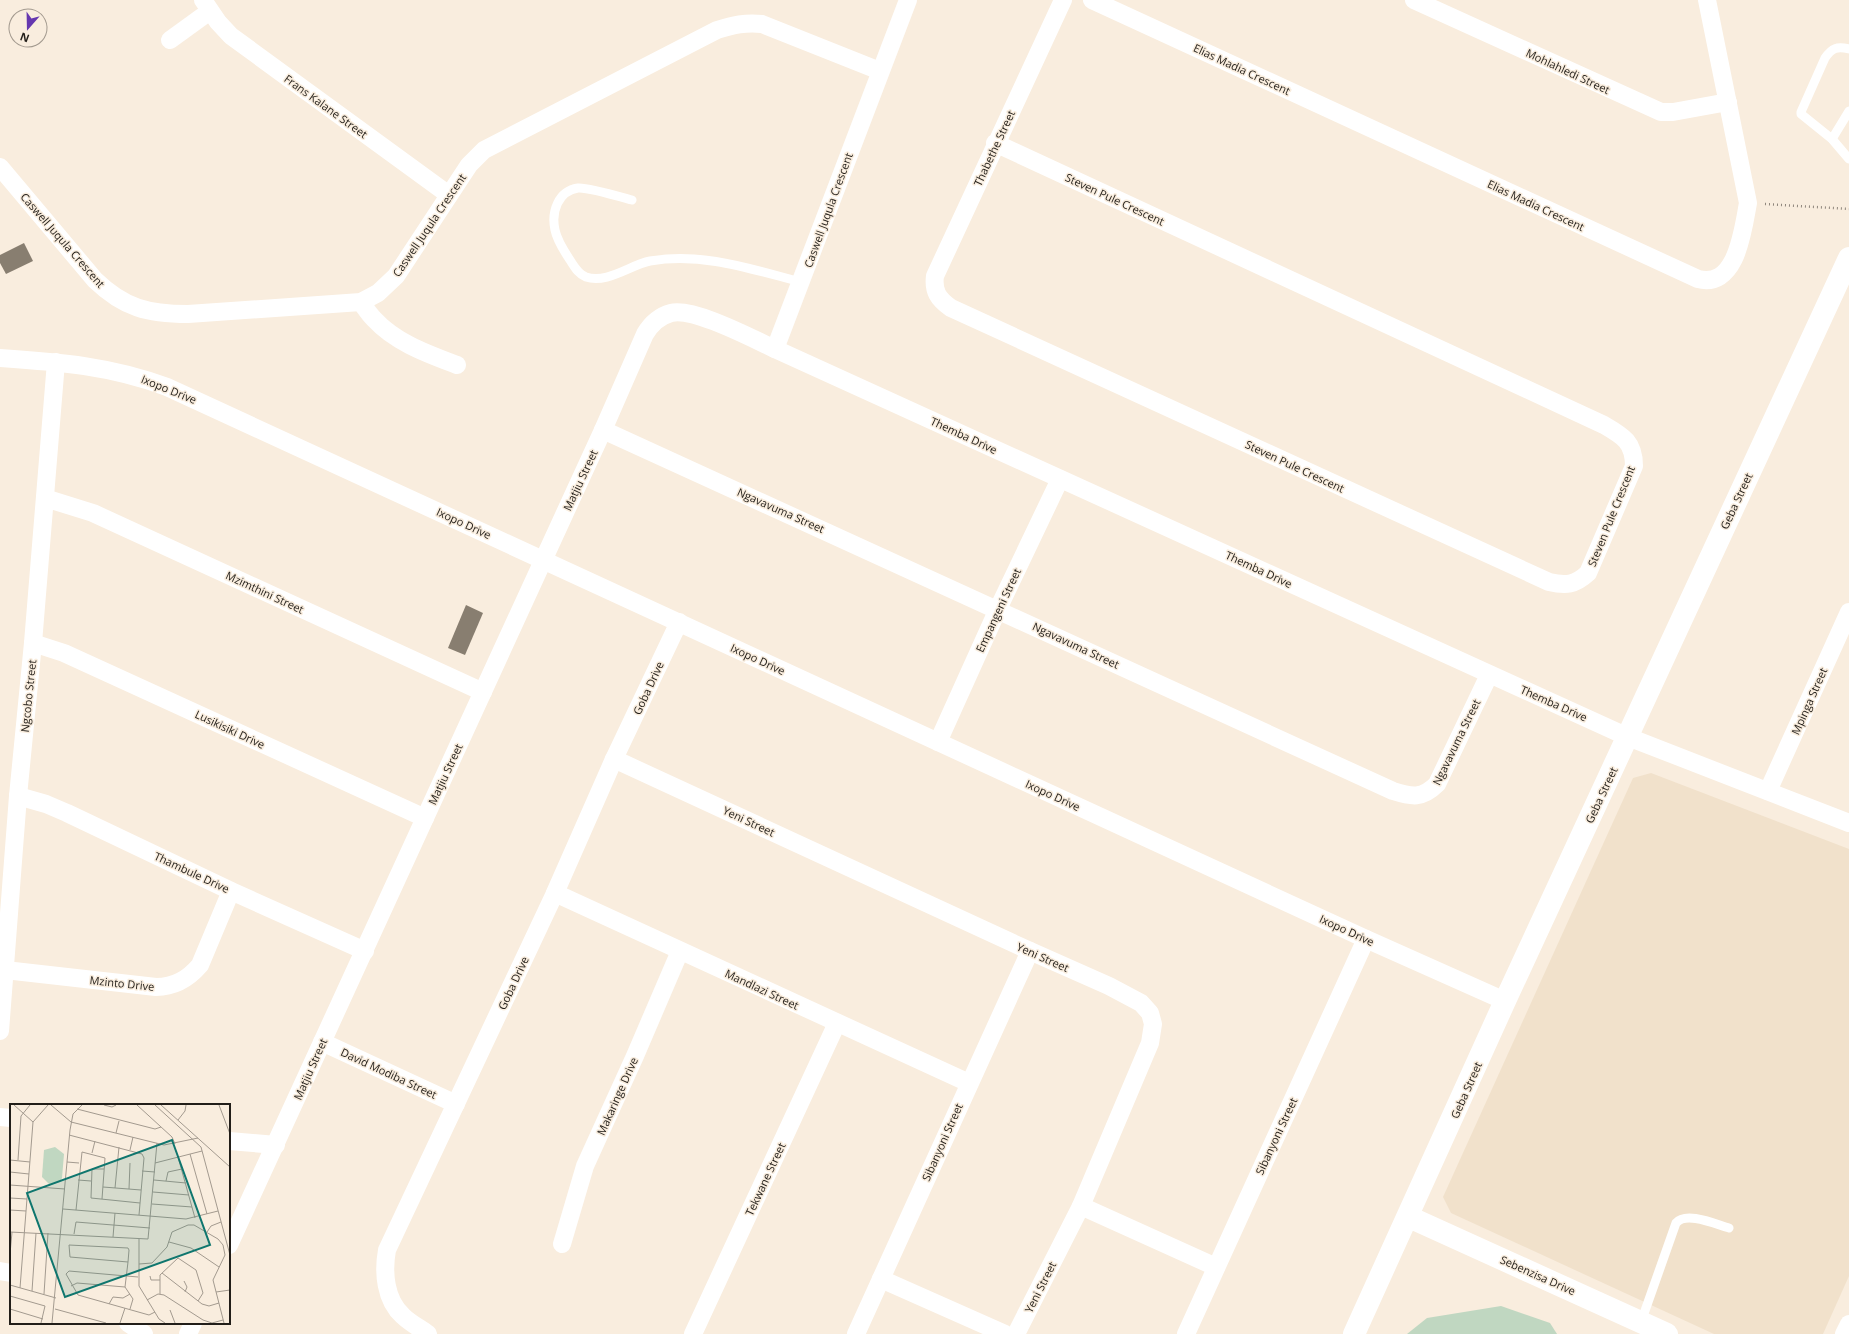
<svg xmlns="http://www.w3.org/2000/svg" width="1849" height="1334" viewBox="0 0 1849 1334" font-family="'Open Sans',sans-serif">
  <rect width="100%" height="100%" fill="#f9edde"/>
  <polygon fill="#f1e1cb" points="1651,773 1849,849 1849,1276 1823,1334 1714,1334 1451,1213 1443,1197 1633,778"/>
  <polygon fill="#c0d7c1" points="1501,1306 1550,1323 1557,1334 1407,1334 1427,1318"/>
  <g fill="#887e70">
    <polygon points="24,243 33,261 6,274 0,263 0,255"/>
    <polygon points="466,605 483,613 465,655 448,648"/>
  </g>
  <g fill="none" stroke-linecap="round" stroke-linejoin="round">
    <polyline stroke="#8f867c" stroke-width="2.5" stroke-dasharray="1 3" stroke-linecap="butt" points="1765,204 1849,209"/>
    <g stroke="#fff" stroke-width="9">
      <path d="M1849,49C1837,46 1832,48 1825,58L1801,112V114L1832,139L1849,159"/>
      <polyline points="1832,139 1849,111"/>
      <path d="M632,200C621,197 587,187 578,188C558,191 551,212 555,230C557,240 564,251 570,260C574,266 578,274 586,277C607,284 630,265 650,261C702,252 751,269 801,282"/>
      <path d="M1641,1322L1676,1223C1686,1211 1715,1224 1729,1228"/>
    </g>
    <g stroke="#fff" stroke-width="18">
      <polyline points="203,0 218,22 231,36 449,195"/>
      <path d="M1092,0L1698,279C1737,289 1743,229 1748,203L1707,0"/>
      <polyline points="1414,0 1661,112 1673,112 1728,102"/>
      <polyline points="170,40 210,11"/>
      <path d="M995,143L1604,425C1623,436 1634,442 1634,466L1588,573C1575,585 1566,586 1549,582L951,308C938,299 933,291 935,276L1063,0"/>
      <path d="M0,167L95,280C124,308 148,314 188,314L361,302L378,293L396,276L469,165L484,150L717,30C733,25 746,22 762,24L880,71"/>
      <path d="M361,302C365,308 369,314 374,319C396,343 428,354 457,365"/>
      <polyline points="775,349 908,0"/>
      <path d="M0,358C59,362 111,366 167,387L1366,939L1505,1001"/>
      <path d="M603,430L1393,791C1412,797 1422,799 1437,784L1489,675"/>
      <polyline points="45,498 93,513 483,692"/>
      <polyline points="33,643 64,653 425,818"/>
      <polyline points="938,742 998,609 1060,479"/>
      <polyline points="614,759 1030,951 1109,986 1141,1003 1150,1013 1153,1024 1150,1043 1081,1206 1016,1334"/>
      <polyline points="1768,791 1849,612"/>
      <polyline points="18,796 46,804 67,813 231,891 365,951"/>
      <polyline points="555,893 969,1083"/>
      <path d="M5,970L156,987C175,987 188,979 200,965L231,891"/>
      <polyline points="0,1031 18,796 33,643 56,362"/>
      <polyline points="322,1042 456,1104"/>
      <polyline points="0,1117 11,1118"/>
      <polyline points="229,1141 276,1145"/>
      <polyline points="1081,1206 1216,1267"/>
      <polyline points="562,1244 585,1166 635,1056 680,951"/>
      <path d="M229,1245L603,430L645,334C651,324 660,316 671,313C693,307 753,339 775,349L1628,737L1849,823"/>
      <polyline points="0,1271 11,1273"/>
      <polyline points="881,1279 1005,1334"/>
      <polyline points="128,1323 144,1334"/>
      <polyline points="188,1334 193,1323"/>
      <path d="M428,1334C420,1328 410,1323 403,1316C385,1300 383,1272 387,1250L555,893L614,759L679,622"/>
      <polyline points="693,1334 837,1023"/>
      <polyline points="856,1334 1030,951"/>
      <polyline points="1186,1334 1366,939"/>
      <polyline points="1844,1334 1849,1324"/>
    </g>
    <g stroke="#fff" stroke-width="22">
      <polyline points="1409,1217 1667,1334"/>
      <polyline points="1354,1334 1505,1001 1849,258"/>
    </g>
  </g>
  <g text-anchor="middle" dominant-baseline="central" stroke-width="3" stroke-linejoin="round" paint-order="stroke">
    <g font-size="11" fill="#221e19" stroke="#f9edde">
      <text transform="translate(1242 69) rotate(25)">Elias Madia Crescent</text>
      <text transform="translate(1568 71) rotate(25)">Mohlahledi Street</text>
      <text transform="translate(326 106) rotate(36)">Frans Kalane Street</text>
      <text transform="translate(994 148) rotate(-65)">Thabethe Street</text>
      <text transform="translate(1115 199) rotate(25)">Steven Pule Crescent</text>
      <text transform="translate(1536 205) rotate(25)">Elias Madia Crescent</text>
      <text transform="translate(828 210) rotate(-70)">Caswell Juqula Crescent</text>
      <text transform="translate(429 225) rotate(-56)">Caswell Juqula Crescent</text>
      <text transform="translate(63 240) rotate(49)">Caswell Juqula Crescent</text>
      <text transform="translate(169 389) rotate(22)">Ixopo Drive</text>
      <text transform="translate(964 435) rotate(25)">Themba Drive</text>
      <text transform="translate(1295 466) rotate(25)">Steven Pule Crescent</text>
      <text transform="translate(580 480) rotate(-65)">Matjiu Street</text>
      <text transform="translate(1736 501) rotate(-65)">Geba Street</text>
      <text transform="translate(781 510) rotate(24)">Ngavavuma Street</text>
      <text transform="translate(1611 516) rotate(-68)">Steven Pule Crescent</text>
      <text transform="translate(464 523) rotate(25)">Ixopo Drive</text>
      <text transform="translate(1259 569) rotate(25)">Themba Drive</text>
      <text transform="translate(265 592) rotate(25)">Mzimthini Street</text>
      <text transform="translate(998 610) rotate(-65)">Empangeni Street</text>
      <text transform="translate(1076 645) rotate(25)">Ngavavuma Street</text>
      <text transform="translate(758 659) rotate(25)">Ixopo Drive</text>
      <text transform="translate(648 688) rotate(-65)">Goba Drive</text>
      <text transform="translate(28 696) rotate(-84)">Ngcobo Street</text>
      <text transform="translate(1809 701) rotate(-66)">Mpinga Street</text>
      <text transform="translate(1554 703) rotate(24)">Themba Drive</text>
      <text transform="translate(230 729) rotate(25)">Lusikisiki Drive</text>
      <text transform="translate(1456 742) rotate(-64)">Ngavavuma Street</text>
      <text transform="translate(445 774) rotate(-65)">Matjiu Street</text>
      <text transform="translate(1053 795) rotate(25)">Ixopo Drive</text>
      <text transform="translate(1601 795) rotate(-65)">Geba Street</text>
      <text transform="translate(749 821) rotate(25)">Yeni Street</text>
      <text transform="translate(192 872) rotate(25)">Thambule Drive</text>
      <text transform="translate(1347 930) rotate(25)">Ixopo Drive</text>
      <text transform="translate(1043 957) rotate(24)">Yeni Street</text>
      <text transform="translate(122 983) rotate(6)">Mzinto Drive</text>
      <text transform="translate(513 983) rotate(-65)">Goba Drive</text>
      <text transform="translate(762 989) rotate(25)">Mandlazi Street</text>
      <text transform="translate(310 1069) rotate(-66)">Matjiu Street</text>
      <text transform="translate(389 1073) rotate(25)">David Modiba Street</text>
      <text transform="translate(1466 1090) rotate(-66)">Geba Street</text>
      <text transform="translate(617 1096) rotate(-66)">Makaringe Drive</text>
      <text transform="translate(1276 1136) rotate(-65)">Sibanyoni Street</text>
      <text transform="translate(942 1142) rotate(-66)">Sibanyoni Street</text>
      <text transform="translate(765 1179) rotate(-65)">Tekwane Street</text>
      <text transform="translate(1538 1275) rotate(24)">Sebenzisa Drive</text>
      <text transform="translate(1040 1287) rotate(-63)">Yeni Street</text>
    </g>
  </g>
  <g transform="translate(10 1104)">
    <rect width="220" height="220" fill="#f9edde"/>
    <path d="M45,43L54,50L52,74L50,78L40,81L32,73L34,46Z" fill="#c0d7c1"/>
    <path fill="none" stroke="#a39a8f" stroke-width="1" d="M4,1L23,18M41,1L61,18L154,41L188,34M94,1L102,3L106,1M127,1L162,33L165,40M145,1L191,43L220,151M151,1L220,63M209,1L220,30M67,5L145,25L151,23M168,16L175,7L176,1M106,29L109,17M59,31L132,50L134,54L129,111M120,46L123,33M82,49L85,37M180,50L197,110M168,53L185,114M0,56L20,58M8,56L11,12L20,1M57,58L69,59M145,59L192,47M94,65H82L81,94L130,99M132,67L145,68M0,68L19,70M68,76L81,77M144,76L176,79M156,77L158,68L172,65M0,81L55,85M93,83L131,86M105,84L109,43M119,85L120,59M143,88L179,91M0,94L17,95M142,100L182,103M53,105L176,115L208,107M0,106L16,107M66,106L72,48L95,54L92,95M0,128L138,135L147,39M197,128L201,122L211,118M64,130L66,118L140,124M103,133L105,109M129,135V182L149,215L155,219M159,138L181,144L209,163M0,150L2,128M118,158L60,153L59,141L118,144L119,146L118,158L115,183L123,195L120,205M129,160L142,159L157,143L162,128L178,121H184L208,135L213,141L215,151L203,176L214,219M152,169L192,200L199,202L209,199M140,172L141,176H150M128,173L59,167L56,170L68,191L139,211L145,208M174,177L177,183L175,188M0,181L46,194M61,182L67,179L115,183M10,184L23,18L38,1M22,187L26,129M206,188L220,186M34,190L38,129M150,190V171L168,154L186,166L193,189L188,197M0,192L35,202L31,219M137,196L148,190L154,191L193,216L202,219L213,216M99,200L103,193L113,194L120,190M0,205L33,215M45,205L96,219M160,206L165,219M42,219L60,26L63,10L72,1M110,219L115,204"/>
    <path fill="#0f766e" fill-opacity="0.15" stroke="#0f766e" stroke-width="2" d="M162,36L200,141L55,193L17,89Z"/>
    <rect width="220" height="220" fill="none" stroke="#221e19" stroke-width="2"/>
  </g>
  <g transform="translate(28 28) rotate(200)"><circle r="19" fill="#f9edde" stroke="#a39a8f"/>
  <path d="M0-3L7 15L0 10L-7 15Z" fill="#6537af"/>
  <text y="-6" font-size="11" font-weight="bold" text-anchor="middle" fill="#221e19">N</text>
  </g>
</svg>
